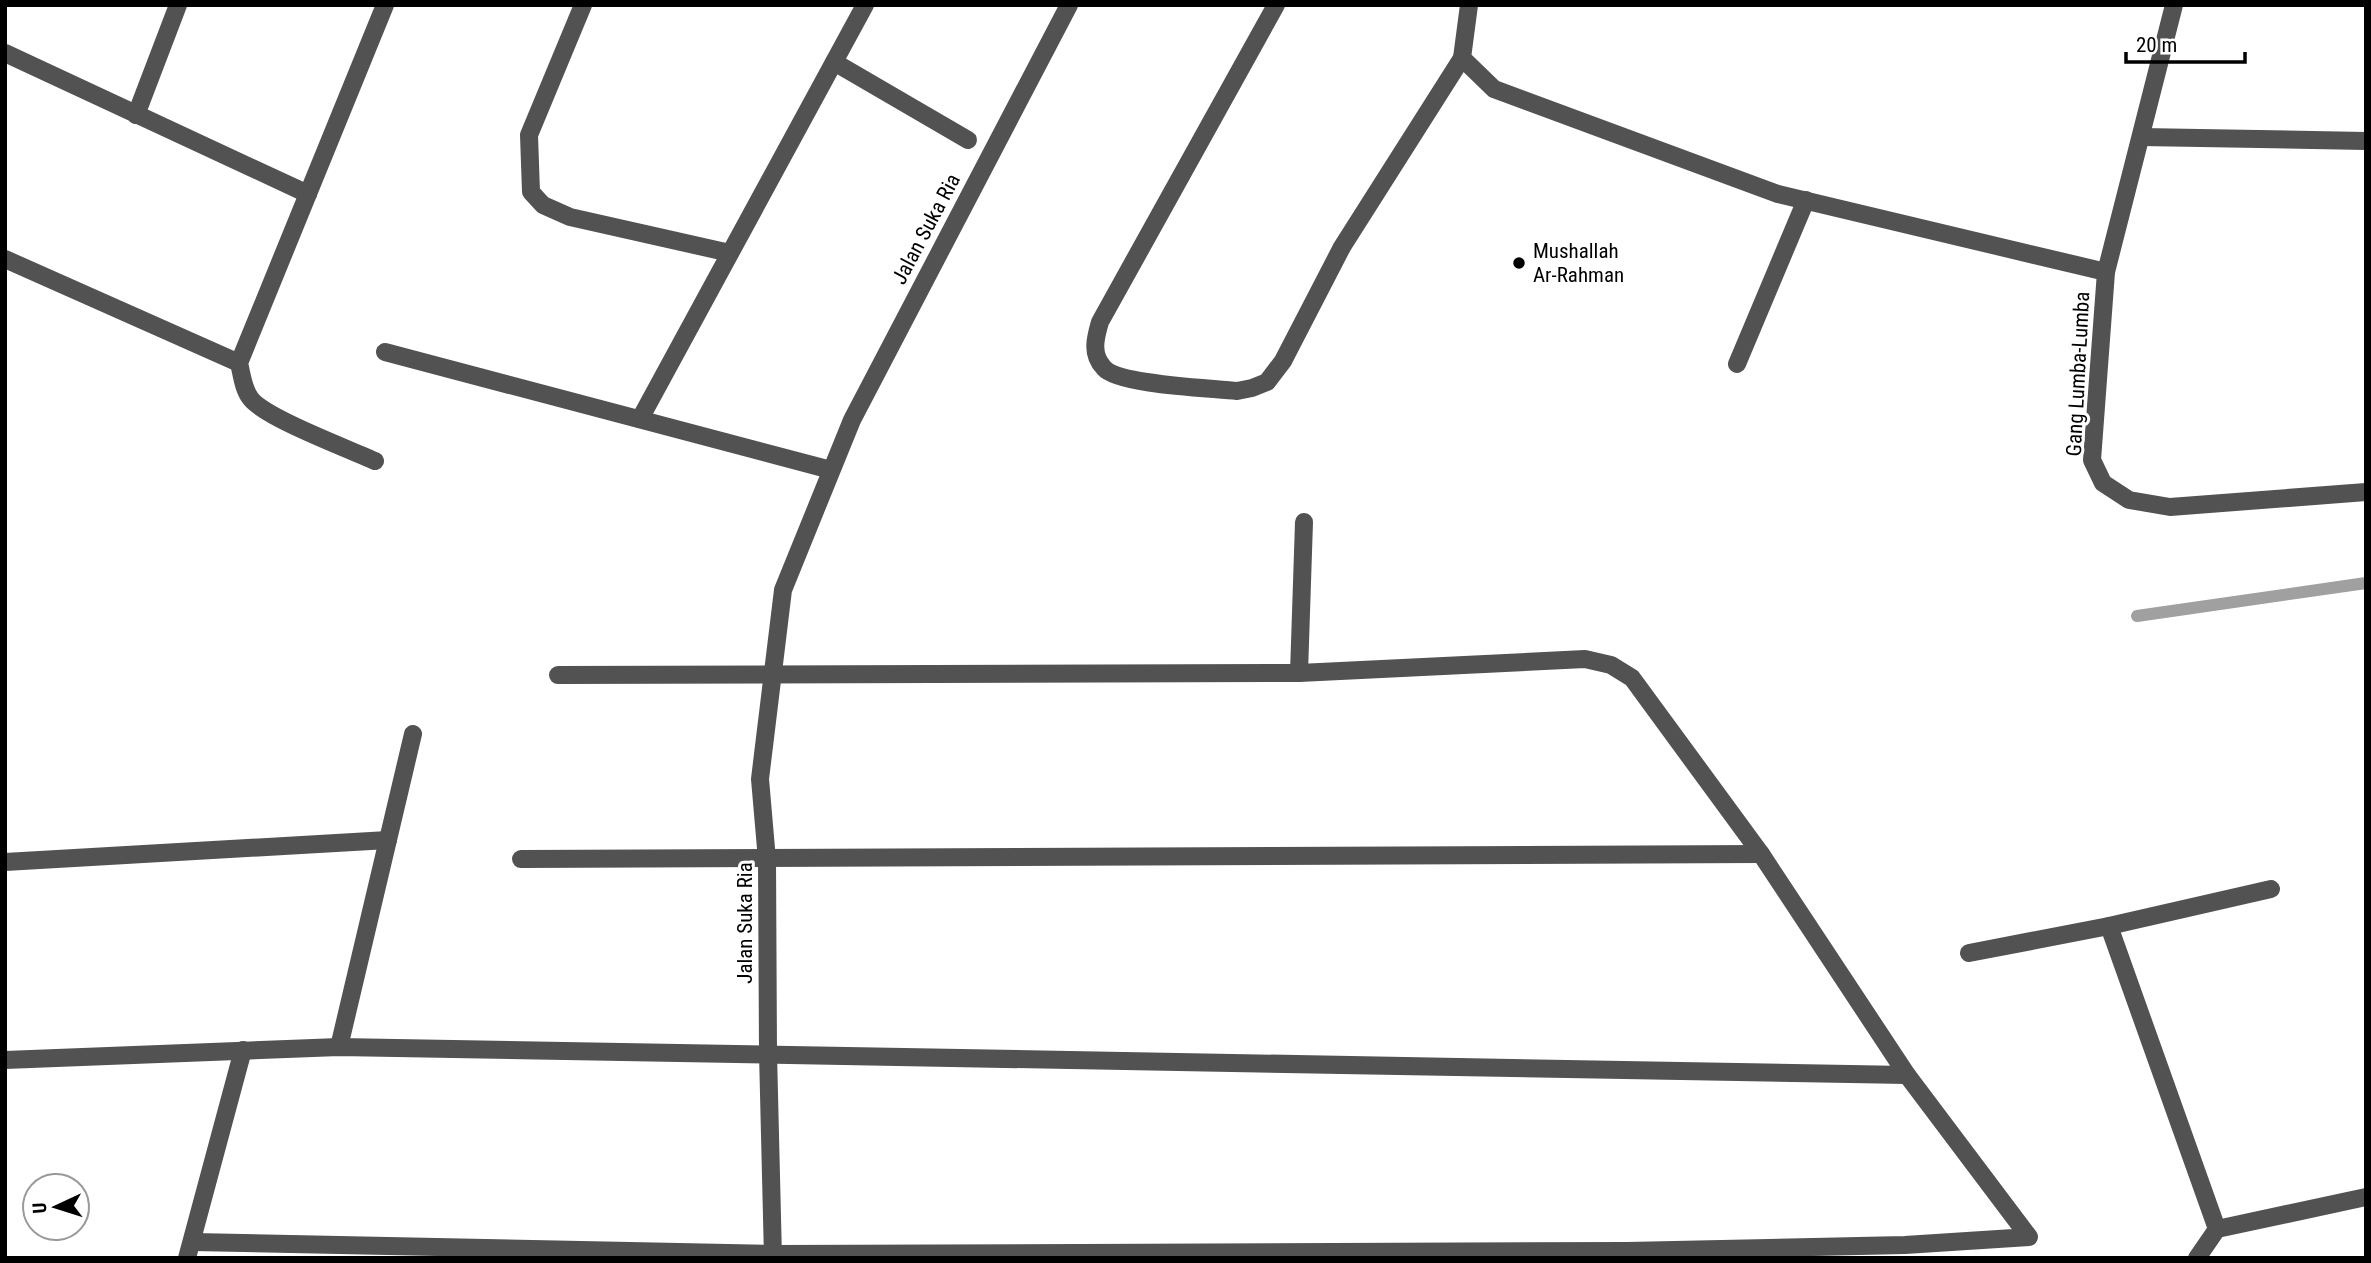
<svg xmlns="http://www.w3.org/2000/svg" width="2371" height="1263" viewBox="0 0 2371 1263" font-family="'Roboto Condensed',sans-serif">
  <rect width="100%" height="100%" fill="#fff"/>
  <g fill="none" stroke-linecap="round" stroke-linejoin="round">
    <polyline stroke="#a0a0a0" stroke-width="12" points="2137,616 2366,583"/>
    <g stroke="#525252" stroke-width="18">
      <polyline points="583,5 529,135 531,192 543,205 570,217 730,253"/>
      <path d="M1276,5L1100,322C1095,339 1091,354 1104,368C1118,385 1212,388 1237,391L1252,388L1267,382L1283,361L1342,247L1462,58"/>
      <polyline points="1469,5 1462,58 1494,89 1778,194 2106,272"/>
      <polyline points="2174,5 2106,272 2092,460 2103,483 2129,500 2170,507 2366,492"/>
      <polyline points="5,53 308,194"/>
      <polyline points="834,62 968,140"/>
      <polyline points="136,115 178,5"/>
      <polyline points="2141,137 2366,141"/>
      <polyline points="5,259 239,363"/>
      <polyline points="385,352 831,470"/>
      <polyline points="1737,364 1806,200"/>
      <polyline points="640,419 865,5"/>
      <path d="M375,461C349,449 266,418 251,399C243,389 242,375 239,363L385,5"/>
      <polyline points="1299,673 1304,522"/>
      <polyline points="521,859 1761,854"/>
      <polyline points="5,862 388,840"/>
      <polyline points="2109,926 2217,1229"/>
      <polyline points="1969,953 2109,926 2271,889"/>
      <polyline points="339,1047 413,734"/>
      <polyline points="5,1060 339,1047 1907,1075"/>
      <polyline points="193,1242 774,1254 1627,1251 1905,1245 2029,1237 1907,1075 1761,854 1632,678 1611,665 1585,659 1299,673 558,675"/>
      <polyline points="187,1258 243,1050"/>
      <polyline points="773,1258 768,1053 767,860 760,779 783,590 852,420 1069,5"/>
      <polyline points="2197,1258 2217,1229 2366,1197"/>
    </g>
  </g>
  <circle fill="#000" stroke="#fff" stroke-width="2.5" cx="1519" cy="263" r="7"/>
  <g text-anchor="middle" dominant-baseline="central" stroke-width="6" stroke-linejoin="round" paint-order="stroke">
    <g font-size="21" fill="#000" stroke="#fff">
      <text transform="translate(926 229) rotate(-62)">Jalan Suka Ria</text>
      <text transform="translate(2078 374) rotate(-87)">Gang Lumba-Lumba</text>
      <text transform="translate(745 923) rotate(-90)">Jalan Suka Ria</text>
    </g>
    <g font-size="21" fill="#000" stroke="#fff" text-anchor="start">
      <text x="1533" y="251">Mushallah<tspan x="1533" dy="24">Ar-Rahman</tspan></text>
    </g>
  </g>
  <rect width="2371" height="1263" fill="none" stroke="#000000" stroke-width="14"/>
  <g transform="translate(56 1207) rotate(266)"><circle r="33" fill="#ffffff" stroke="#999999" stroke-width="2"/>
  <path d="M0-5L12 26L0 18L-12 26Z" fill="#000000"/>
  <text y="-10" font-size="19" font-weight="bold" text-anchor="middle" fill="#000000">U</text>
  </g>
  <path d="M2126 52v10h119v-10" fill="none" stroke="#000000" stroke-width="3.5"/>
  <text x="2136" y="52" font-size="21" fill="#000000" stroke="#ffffff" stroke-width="5" paint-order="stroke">20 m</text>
</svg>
